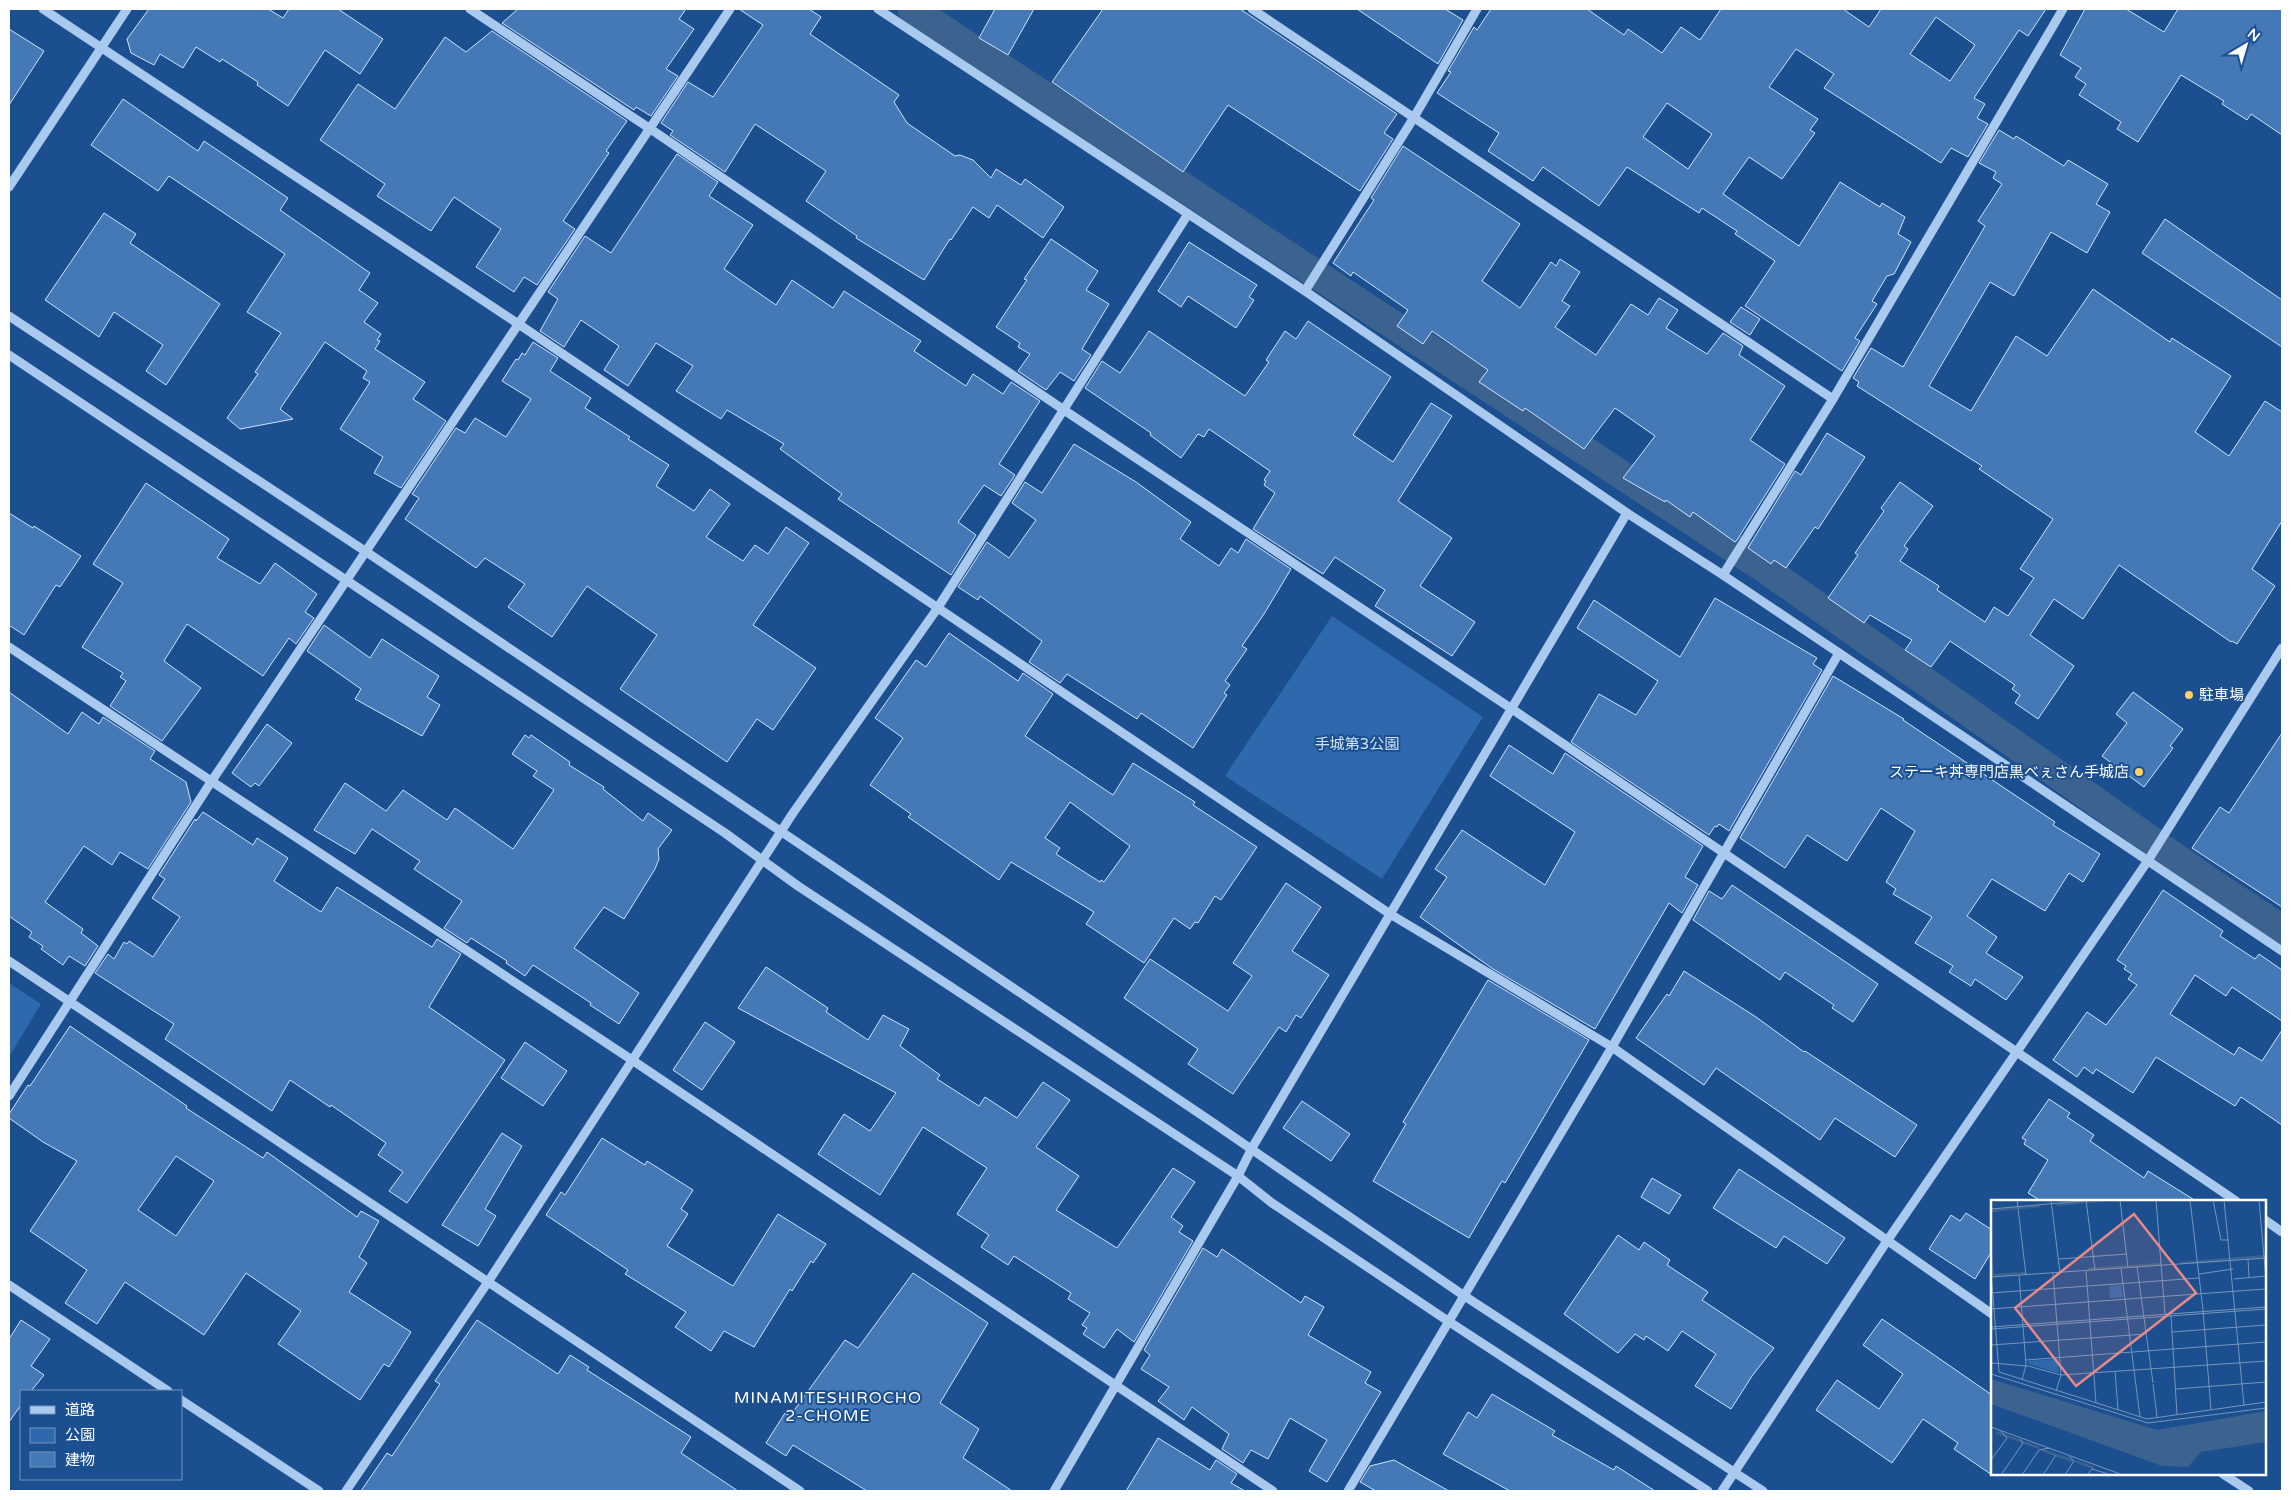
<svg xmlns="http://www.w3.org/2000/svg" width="2291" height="1500" viewBox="0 0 2291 1500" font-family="'Varela Round','Noto Sans JP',sans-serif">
  <rect width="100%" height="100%" fill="#1b4f8f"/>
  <g fill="#2e69ad">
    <polygon points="1332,616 1483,717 1382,879 1225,776"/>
    <polygon points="9,983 41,1004 9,1057"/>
  </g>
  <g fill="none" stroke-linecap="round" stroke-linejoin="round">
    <polyline stroke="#3c6290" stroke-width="29" points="912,9 1765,569 2212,883 2282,929"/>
  </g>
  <g fill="#4478b7" stroke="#cfe3fa" fill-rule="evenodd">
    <polygon points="149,9 268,9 283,18 289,9 338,9 383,39 360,74 325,50 288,106 257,85 258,82 222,59 220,62 196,47 183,68 160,54 154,65 131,53 127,39"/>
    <polygon points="518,9 686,9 679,19 694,29 666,69 678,76 651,116 636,107 634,110 502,23"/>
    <polygon points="739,9 809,9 821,17 810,34 899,95 894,102 907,123 955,156 960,155 973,160 991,178 996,169 1021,185 1025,179 1064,207 1043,238 997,205 989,218 973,207 951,240 950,239 924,280 856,238 857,236 806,201 826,171 755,124 725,172 670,135 673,131 661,123 688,82 713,97 763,25"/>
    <polygon points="995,9 1034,9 1008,55 979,38"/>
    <polygon points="1103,9 1240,9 1397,114 1384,133 1393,139 1360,191 1228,105 1183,172 1052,82"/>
    <polygon points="1357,9 1445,9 1463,20 1438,64"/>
    <path d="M1491,9H1587L1624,35L1628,29L1662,53L1681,27L1700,40L1721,9H1843L1869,27L1881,9H2046L2028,36L2019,30L1974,98L1985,104L1977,118L1988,124L1968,157L1951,148L1941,163L1824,88L1834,74L1796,49L1769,87L1818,119L1810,130L1815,133L1782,179L1749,157L1723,194L1799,246L1840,182L1880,207L1882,203L1905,217L1898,234L1911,242L1894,274L1887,276L1872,301L1877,304L1855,338L1860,341L1842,371L1745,306L1775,261L1735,234L1737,231L1702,208L1699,213L1627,167L1599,206L1543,167L1533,181L1488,151L1499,133L1437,93L1451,72L1448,71L1474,27L1477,30ZM1936,17L1975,45L1950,81L1910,54ZM1667,103L1712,134L1688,169L1643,137Z"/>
    <polygon points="2085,9 2126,9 2164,32 2178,9 2282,9 2282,135 2251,114 2247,120 2222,104 2224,101 2181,75 2138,142 2117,129 2121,122 2079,95 2086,84 2075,77 2081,68 2060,55"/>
    <polygon points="9,29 44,51 9,105"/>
    <polygon points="492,31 627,121 606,151 609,153 563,221 575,229 537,285 524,277 514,292 476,267 501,229 454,197 431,231 377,196 385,184 320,140 358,84 395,109 445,37 466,52"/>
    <polygon points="123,99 198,151 204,141 288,198 280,210 370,273 359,290 378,303 364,322 381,334 377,340 380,341 375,349 425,382 413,399 446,421 401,488 374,473 383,457 340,429 370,382 363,378 367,371 325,342 280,409 293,419 240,429 227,418 258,374 255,372 281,333 247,312 285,254 169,176 158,191 91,145"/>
    <polygon points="1999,130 2014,139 2016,136 2064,166 2068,160 2108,184 2096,204 2110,212 2087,253 2051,232 2014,296 1990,282 1929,386 1971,411 2016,336 2047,356 2093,289 2170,342 2172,338 2231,376 2195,432 2229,456 2265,401 2282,412 2282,521 2252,569 2275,586 2237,644 2232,641 2231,642 2119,565 2083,619 2054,599 2030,635 2074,666 2038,719 2015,703 2020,695 2012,689 2015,685 1950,641 1931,667 1905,650 1912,640 1870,615 1864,623 1828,598 1858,555 1855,553 1884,511 1881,508 1900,482 1933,506 1904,546 1908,549 1900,561 1939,586 1937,590 1985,622 1994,607 2008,616 2034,578 2020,569 2053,519 1979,469 1982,466 1857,386 1859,382 1853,378 1871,348 1903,367 1985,226 1978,221 2002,184 1993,178 1996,172 1979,163"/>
    <polygon points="1403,146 1520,224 1482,281 1520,308 1551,262 1556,266 1560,259 1580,272 1562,301 1570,306 1555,327 1596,355 1631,304 1648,315 1659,298 1678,310 1666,328 1707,354 1723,333 1743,346 1739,355 1785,386 1750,440 1785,464 1737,540 1735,542 1693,512 1690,517 1666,500 1665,502 1623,478 1655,436 1615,408 1584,449 1525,408 1523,411 1479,382 1488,370 1432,331 1423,344 1397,326 1408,310 1353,272 1351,276 1333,263 1374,200 1371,198"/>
    <polygon points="677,154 718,182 709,196 753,225 724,269 776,305 792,280 833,308 844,291 921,341 914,351 966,386 973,374 1003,394 1011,382 1040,401 999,464 1015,475 1001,496 984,485 958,522 976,535 951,575 838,499 842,494 780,449 784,444 727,410 721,419 676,391 693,366 656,343 628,386 604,370 619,346 581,320 564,347 540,331 558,299 548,292 585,236 611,253"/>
    <polygon points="104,213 136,234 130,243 220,304 166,385 146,371 163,345 114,312 99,337 45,300"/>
    <polygon points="2165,219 2282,300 2282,347 2142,253"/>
    <polygon points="1051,239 1098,271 1086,290 1109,304 1082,349 1091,355 1074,381 1060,372 1046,390 1018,371 1030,354 1018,347 1020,343 996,327 1027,280 1024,279"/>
    <polygon points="1189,242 1257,285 1249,297 1254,300 1236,328 1188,296 1181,307 1158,291"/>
    <polygon points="1741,307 1760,319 1750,335 1730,322"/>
    <polygon points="1308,321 1391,377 1353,435 1393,462 1431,403 1452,416 1398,501 1452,538 1420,586 1475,622 1452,656 1375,606 1385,590 1335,557 1323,574 1253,529 1275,493 1264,485 1266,481 1264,480 1270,471 1209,429 1204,437 1198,434 1181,458 1150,435 1151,433 1085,388 1102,361 1120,373 1149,331 1245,396 1269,362 1266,360 1285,331 1296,339"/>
    <polygon points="533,342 558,358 550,371 591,398 585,408 630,437 628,439 669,465 656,486 694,511 710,489 730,504 706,537 743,561 755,545 768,554 786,527 809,543 753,625 816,668 773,730 757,719 727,762 620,689 657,635 587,586 552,637 508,607 525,584 485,558 476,568 405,519 419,498 412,494 456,428 465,433 475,418 506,437 531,399 502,381 516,359 518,360 522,353 525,355"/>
    <polygon points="1827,433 1865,457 1818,529 1815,527 1786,568 1774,560 1771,564 1748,548 1795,471 1801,475"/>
    <polygon points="1074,444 1136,482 1191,522 1180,539 1219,566 1231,548 1238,553 1246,539 1291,569 1264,614 1242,646 1247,649 1225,681 1230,685 1224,693 1227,695 1193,748 1141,713 1137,719 1067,674 1060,683 1029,662 1042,641 980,596 978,600 958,587 987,542 1009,558 1036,520 1012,503 1025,482 1042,493"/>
    <polygon points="146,483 229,539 217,558 260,584 275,563 317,594 305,612 314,618 296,644 289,638 263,676 187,624 164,661 201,688 162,741 110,706 126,681 120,677 123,673 82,647 123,583 93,564"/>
    <polygon points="9,513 33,528 34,526 81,556 60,587 56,585 24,635 9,625"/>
    <polygon points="1715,598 1817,658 1813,664 1822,670 1729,831 1719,824 1717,827 1715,826 1709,835 1571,742 1599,694 1636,715 1658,681 1577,628 1594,600 1680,657"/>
    <polygon points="324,625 370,658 382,639 439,676 427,697 440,705 422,736 355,699 361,689 307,651"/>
    <path d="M949,633L1018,681L1023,673L1053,694L1025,736L1113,795L1133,763L1195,802L1193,805L1257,847L1221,900L1215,896L1198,923L1195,922L1190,929L1174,918L1144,963L1086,924L1094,912L1011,862L999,880L908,817L911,814L870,785L903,738L875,718L916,660L926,667ZM1070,802L1130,846L1104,882L1101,880L1100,882L1056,854L1060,848L1045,838Z"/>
    <polygon points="1833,676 1904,719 1903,720 2055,822 2053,825 2100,854 2083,882 2069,873 2045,911 1992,879 1967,916 1997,937 1986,953 2023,977 2006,1000 1975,979 1971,986 1949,972 1953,966 1915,943 1932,917 1893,894 1896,889 1886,882 1915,831 1881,808 1847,861 1807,835 1785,868 1740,838"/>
    <polygon points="9,692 68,734 82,712 99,724 103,717 155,751 150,759 186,782 191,802 148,869 120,852 112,865 84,846 45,902 83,929 81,933 98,946 85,966 69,956 63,965 41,949 43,946 29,937 32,932 9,916"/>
    <polygon points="2133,692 2183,729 2170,746 2173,748 2144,787 2102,756 2127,723 2116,714"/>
    <polygon points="267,724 292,743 259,786 255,783 251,787 232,773"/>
    <polygon points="2282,733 2282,907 2192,848 2220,807 2229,813"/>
    <polygon points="525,735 529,738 531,735 570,762 569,765 604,787 603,789 643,821 648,813 672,830 658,849 659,859 655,869 624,919 604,907 574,948 639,993 619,1024 590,1005 591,1003 533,965 525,976 506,963 507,961 471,938 467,943 444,928 462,901 414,869 420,861 372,829 355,854 314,830 345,783 386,811 403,790 447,820 455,808 513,849 554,790 533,776 537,771 512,754"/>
    <polygon points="1509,745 1553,774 1565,753 1703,846 1685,877 1698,885 1682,913 1669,903 1595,1029 1493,969 1420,917 1447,877 1435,869 1462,830 1545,885 1575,832 1490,776"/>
    <polygon points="203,812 253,845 257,838 288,858 274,881 321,912 337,887 432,947 437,939 461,954 429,1007 505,1060 407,1203 389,1191 403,1172 378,1155 386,1143 331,1105 330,1107 290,1080 272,1111 165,1039 174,1024 95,973 108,954 114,959 124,942 127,944 129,941 153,957 180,917 152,898 165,879 159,875 195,819 196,821"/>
    <polygon points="1286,883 1321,907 1292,951 1329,975 1301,1018 1296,1015 1286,1032 1279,1027 1233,1094 1188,1064 1198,1049 1124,998 1150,959 1228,1011 1252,976 1233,963"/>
    <polygon points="1732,885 1878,984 1853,1022 1832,1008 1834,1005 1785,972 1780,980 1693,920 1709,891 1722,899"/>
    <polygon points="2163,890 2223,931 2220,936 2255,959 2259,954 2282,970 2282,1021 2232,987 2226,996 2195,975 2170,1014 2234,1055 2239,1047 2262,1061 2282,1030 2282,1125 2241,1097 2235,1106 2156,1057 2133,1093 2096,1069 2093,1074 2084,1067 2077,1077 2053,1060 2087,1012 2106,1025 2137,985 2128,979 2132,974 2124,969 2126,966 2117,960"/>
    <polygon points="766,967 828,1008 826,1012 868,1040 883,1015 909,1029 900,1046 940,1075 937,1079 979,1106 985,1097 1017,1118 1043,1082 1070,1100 1036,1147 1079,1176 1056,1210 1117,1248 1173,1168 1195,1182 1171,1217 1183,1226 1179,1232 1193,1241 1134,1342 1117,1329 1104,1348 1083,1334 1087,1328 1082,1325 1090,1313 1068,1299 1071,1293 1014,1256 1008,1265 981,1247 989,1235 957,1214 987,1168 923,1127 880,1195 818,1154 844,1114 870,1131 896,1093 738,1008"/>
    <polygon points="1684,971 1756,1017 1804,1052 1805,1051 1917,1125 1895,1157 1835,1118 1820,1140 1716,1068 1704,1085 1636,1038 1667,994 1669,996"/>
    <polygon points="1488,980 1589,1040 1505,1183 1502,1181 1469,1238 1373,1181 1406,1124 1403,1122"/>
    <polygon points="705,1022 735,1042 702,1090 673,1070"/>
    <path d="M70,1026L187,1106L186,1108L263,1158L267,1152L357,1217L361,1211L379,1221L359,1257L367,1263L349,1292L411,1332L389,1367L384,1364L360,1400L278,1344L301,1311L246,1273L204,1335L125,1282L97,1324L65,1303L87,1270L30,1231L77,1161L43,1142L9,1118V1114L28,1085L30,1086ZM176,1156L214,1181L176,1236L138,1210Z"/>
    <polygon points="525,1042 567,1071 543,1106 501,1078"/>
    <polygon points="2049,1099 2070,1113 2067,1117 2094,1135 2090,1141 2144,1178 2148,1171 2196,1201 2041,1201 2028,1193 2048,1160 2024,1144 2026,1140 2022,1138"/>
    <polygon points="1302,1101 1350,1134 1331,1161 1283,1128"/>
    <polygon points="502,1133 522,1146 485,1209 496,1216 478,1246 442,1225"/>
    <polygon points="602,1138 645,1165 647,1161 693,1190 681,1209 688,1214 667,1246 733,1286 778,1214 826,1244 813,1263 811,1261 792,1291 790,1289 754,1347 724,1331 711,1351 675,1327 686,1312 625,1274 628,1270 546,1215 561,1192 565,1195"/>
    <polygon points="1739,1169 1845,1238 1827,1264 1784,1236 1776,1248 1713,1208"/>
    <polygon points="1652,1178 1681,1195 1669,1214 1641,1197"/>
    <polygon points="1966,1213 1992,1230 1992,1251 1975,1279 1929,1249 1951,1215 1960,1221"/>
    <polygon points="1618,1235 1639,1250 1644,1242 1670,1260 1667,1265 1708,1292 1702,1300 1774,1348 1752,1376 1731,1409 1695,1386 1716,1354 1682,1331 1668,1351 1646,1336 1644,1340 1635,1334 1618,1353 1564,1314"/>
    <polygon points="1203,1248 1217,1257 1222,1249 1301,1303 1305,1296 1324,1307 1308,1335 1371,1372 1365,1383 1381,1392 1327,1482 1309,1471 1327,1440 1290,1418 1268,1459 1251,1450 1243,1463 1222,1449 1229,1434 1192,1407 1184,1420 1158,1401 1169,1387 1141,1369 1150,1355 1144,1350"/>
    <polygon points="913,1273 988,1323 940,1403 979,1429 963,1458 1012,1491 867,1491 793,1445 786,1456 766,1443 785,1413 790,1416 845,1340 858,1348"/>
    <polygon points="1882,1319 1992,1395 1992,1475 1954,1449 1958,1443 1923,1419 1892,1463 1816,1410 1837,1380 1879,1409 1903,1374 1863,1345"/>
    <polygon points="21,1320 50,1339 31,1366 44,1375 31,1391 21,1391 21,1405 9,1422 9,1339"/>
    <polygon points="477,1320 558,1374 570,1355 589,1367 587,1370 691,1437 681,1453 738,1491 361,1491 387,1453 392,1456 440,1384 435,1381"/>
    <polygon points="1492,1394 1555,1431 1552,1435 1614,1470 1616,1466 1655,1491 1510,1491 1443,1454 1468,1412 1477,1418"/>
    <polygon points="1158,1438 1210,1470 1216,1460 1237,1474 1231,1483 1245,1491 1126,1491"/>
    <polygon points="1394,1460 1449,1491 1376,1491 1360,1482 1370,1466"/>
  </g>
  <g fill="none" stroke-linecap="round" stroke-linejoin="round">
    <g stroke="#a9c9ee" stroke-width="9">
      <polyline points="43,9 517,323 1390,914 1612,1047 1992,1314"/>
      <polyline points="470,9 649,128 1064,410 1512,709 2236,1201"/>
      <polyline points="878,9 1305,291 1627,513 1723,575 2282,951"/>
      <polyline points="1252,9 1833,399"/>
      <polyline points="9,187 127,9"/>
      <polyline points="1305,291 1413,119 1477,9"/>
      <polyline points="9,316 365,551 1212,1122 1463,1295 1763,1491"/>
      <polyline points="9,355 725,833 798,886 1238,1176 1272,1203 1448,1321 1708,1491"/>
      <polyline points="1723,575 1833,399 2063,9"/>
      <polyline points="9,647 632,1060 1273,1491"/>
      <polyline points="9,961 800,1491"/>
      <polyline points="9,1096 211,782 730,9"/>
      <polyline points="2265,1220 2282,1232"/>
      <polyline points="9,1285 168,1391"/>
      <polyline points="181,1400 319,1491"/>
      <polyline points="2223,1474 2249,1491"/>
      <polyline points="346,1491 488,1282 793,813 937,609 1188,214"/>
      <polyline points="1054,1491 1238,1176 1252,1148 1627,513"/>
      <polyline points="1348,1491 1612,1047 1839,653"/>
      <polyline points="1722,1491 1887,1241 2147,862 2282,648"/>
    </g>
  </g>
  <g fill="#ffd166" stroke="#1b4f8f" stroke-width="2">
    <circle cx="2189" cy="695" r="5"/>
    <circle cx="2139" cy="772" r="5"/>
  </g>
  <g text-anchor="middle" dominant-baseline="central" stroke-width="4" stroke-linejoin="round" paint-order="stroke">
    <g font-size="15" fill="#fff" stroke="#1b4f8f" text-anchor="start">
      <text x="2199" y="695">駐車場</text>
      <text x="2129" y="772" text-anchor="end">ステーキ丼専門店黒べぇさん手城店</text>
    </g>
    <g font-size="15" fill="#cfe3fa" stroke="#1b4f8f">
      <text x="1357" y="744">手城第3公園</text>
    </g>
    <g font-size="16" letter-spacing="1" fill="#fff" stroke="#1b4f8f">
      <text x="828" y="1398">MINAMITESHIROCHO<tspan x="828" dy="18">2-CHOME</tspan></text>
    </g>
  </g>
  <g transform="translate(1991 1200)">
    <rect width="275" height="275" fill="#1b4f8f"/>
    <path d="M130,85L132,97L119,98L118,86ZM67,159L68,173L38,164L37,161Z" fill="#2e69ad"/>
    <path d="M0,179L166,230L275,211V242L210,252L197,267L171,266L0,204Z" fill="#3c6290"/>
    <path fill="none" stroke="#3c6290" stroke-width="2.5" d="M95,2L116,0M66,5L94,2M28,8L49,6M0,11L26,8M0,57L2,75L35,73M189,63L275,56M97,69L171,64M5,232L48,248M51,250L82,261M84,261L103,268"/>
    <path fill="none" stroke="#7695bc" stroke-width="1" d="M26,0L35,75M60,0L69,73M95,0L104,70M129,0L137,68M165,0L174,114M199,0L212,110L220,210M222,0L230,40H238M233,0L253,205M268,0L275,79M0,9L103,0M68,59L136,54M257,59L258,77M146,67L162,183M130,68L149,217M95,71L105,203M0,72L8,172L156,219L275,202M62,73L70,175L65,191M208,74L242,69M28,75L35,165L31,180M0,77L275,58M243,79L275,76M0,93L208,78M0,109L275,89M180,116L186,215M0,127L275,107M0,129L275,109M181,132L275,125M0,145L155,134M35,160L275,142M0,163L37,166L70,175L275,161M124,171L127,210M0,174L157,223L275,208M162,184L166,217M185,189L275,182M0,227L132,275M0,260L16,238L10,231M10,275L32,243L29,239M31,275L48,250L58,248M52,275L65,255M74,275L83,261L78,256M96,275L101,269L117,274"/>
    <path fill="#e88989" fill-opacity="0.15" stroke="#e88989" stroke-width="2.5" d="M143,14L205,93L85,186L24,108Z"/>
    <rect width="275" height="275" fill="none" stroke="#fff" stroke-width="2.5"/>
  </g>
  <rect width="2291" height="1500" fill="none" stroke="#ffffff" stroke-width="20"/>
  <rect x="20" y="1390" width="162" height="90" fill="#1b4f8f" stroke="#7695bc"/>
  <rect x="30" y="1406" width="25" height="8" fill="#a9c9ee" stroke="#7695bc"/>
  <text x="65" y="1415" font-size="15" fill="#ffffff">道路</text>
  <rect x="30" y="1428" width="25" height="15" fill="#2e69ad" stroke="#7695bc"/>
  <text x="65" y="1440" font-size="15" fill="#ffffff">公園</text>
  <rect x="30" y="1452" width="25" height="15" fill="#4478b7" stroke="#7695bc"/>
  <text x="65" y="1465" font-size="15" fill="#ffffff">建物</text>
  <g transform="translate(2246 45) rotate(38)" stroke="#1b4f8f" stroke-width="4" paint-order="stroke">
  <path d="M0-4L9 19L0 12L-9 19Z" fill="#ffffff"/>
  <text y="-8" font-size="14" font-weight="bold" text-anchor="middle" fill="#ffffff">N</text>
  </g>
</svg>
